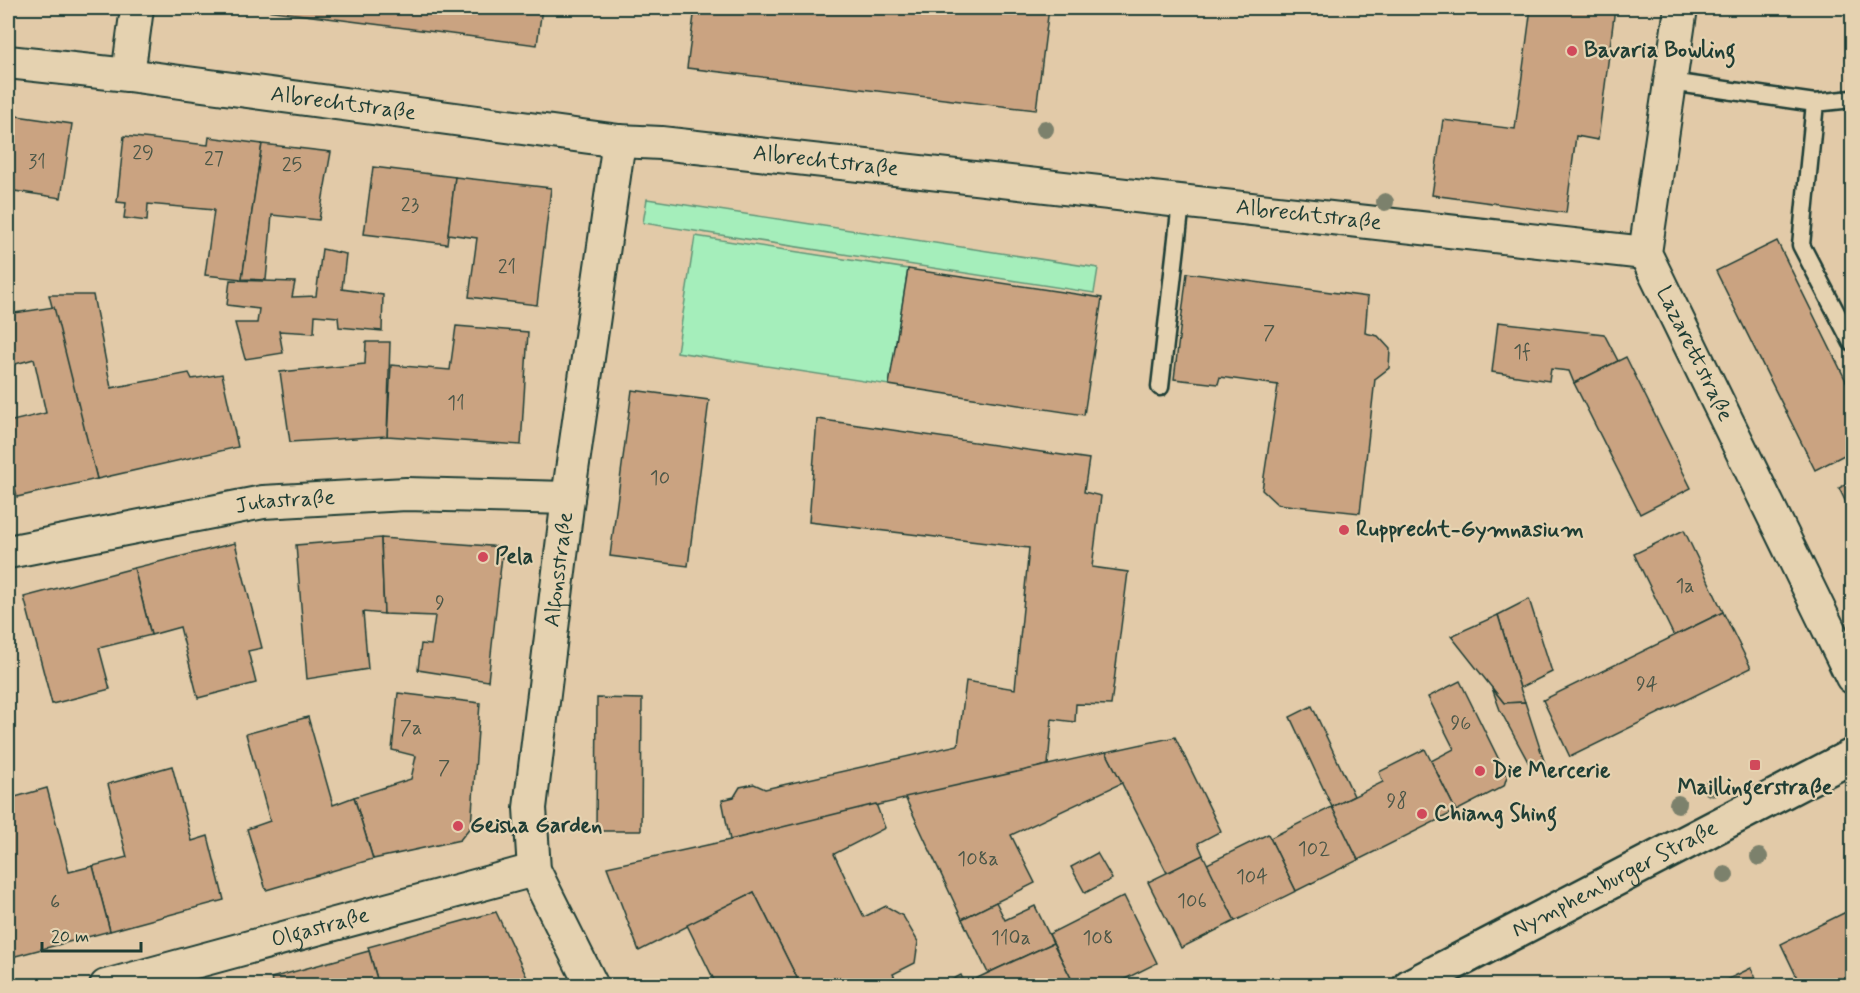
<svg xmlns="http://www.w3.org/2000/svg" width="1860" height="993" viewBox="0 0 1860 993" font-family="Mynerve,sans-serif">
  <rect width="100%" height="100%" fill="#e2caa8"/>
  <filter id="ink" filterUnits="userSpaceOnUse"><feTurbulence type="fractalNoise" baseFrequency=".0167" numOctaves="2"/><feDisplacementMap in="SourceGraphic" scale="12" xChannelSelector="R" yChannelSelector="G"/><feConvolveMatrix kernelMatrix="1 2 1 2 8 2 1 2 1" color-interpolation-filters="sRGB"/></filter>
  <g filter="url(#ink)">
    <g fill="#a5eebb" stroke="#629678" stroke-width="1.5">
      <polygon points="647,199 1098,268 1094,293 643,223"/>
      <polygon points="695,236 908,269 889,385 677,352"/>
    </g>
    <g fill="#caa381" stroke="#1f3d34" stroke-width="1.5">
      <polygon points="250,8 542,8 537,45"/>
      <polygon points="695,8 1049,8 1036,110 687,68"/>
      <polygon points="1531,8 1615,8 1598,140 1576,136 1566,213 1432,195 1443,120 1515,129"/>
      <polygon points="10,115 72,124 61,198 8,190"/>
      <polygon points="124,136 208,145 209,137 262,144 242,279 205,275 214,210 148,204 147,221 124,218 126,203 117,202"/>
      <polygon points="262,144 331,152 319,220 272,215 266,280 242,279"/>
      <polygon points="373,167 455,177 447,244 364,234"/>
      <polygon points="455,177 551,188 537,305 469,297 477,238 448,234"/>
      <polygon points="1777,241 1852,393 1852,451 1815,470 1716,271"/>
      <polygon points="322,249 346,254 342,289 383,295 382,331 339,327 338,317 315,315 314,333 279,331 283,353 245,359 235,323 257,323 259,309 227,305 230,280 295,282 292,297 316,296"/>
      <polygon points="908,269 1102,298 1084,415 889,385"/>
      <polygon points="1187,273 1368,297 1365,333 1378,336 1390,349 1389,368 1375,379 1360,513 1277,504 1262,490 1278,385 1220,377 1218,384 1174,379"/>
      <polygon points="49,295 93,295 111,388 189,373 192,379 222,374 238,447 97,479"/>
      <polygon points="54,307 97,479 17,497 8,455 8,422 46,413 34,359 8,366 8,314"/>
      <polygon points="1498,322 1604,334 1618,361 1574,383 1569,371 1551,369 1549,381 1492,372"/>
      <polygon points="456,326 528,332 521,445 387,436 391,365 450,370"/>
      <polygon points="366,342 390,342 387,436 290,442 280,372 365,364"/>
      <polygon points="1626,357 1691,488 1640,514 1574,383"/>
      <polygon points="632,390 709,400 688,566 610,556"/>
      <polygon points="817,419 1089,459 1084,492 1101,496 1092,567 1128,572 1111,705 1076,704 1075,722 1052,719 1048,765 730,840 722,800 734,797 740,787 754,784 765,789 958,745 966,681 1015,689 1029,548 809,522"/>
      <polygon points="1852,481 1852,515 1839,488"/>
      <polygon points="1684,530 1723,612 1674,636 1634,554"/>
      <polygon points="381,538 384,614 363,612 368,669 307,679 296,545"/>
      <polygon points="381,538 503,547 488,681 418,670 421,644 431,645 435,616 384,614"/>
      <polygon points="235,543 262,648 248,651 256,683 198,698 180,627 151,635 134,568"/>
      <polygon points="134,568 151,635 99,648 110,689 52,704 24,597"/>
      <polygon points="1529,599 1552,672 1520,688 1498,615"/>
      <polygon points="1723,612 1751,668 1570,757 1543,700"/>
      <polygon points="1498,615 1520,688 1525,702 1504,703 1451,636"/>
      <polygon points="1460,681 1507,776 1504,786 1456,811 1431,761 1454,749 1428,697"/>
      <polygon points="1492,688 1504,703 1525,702 1545,764 1532,769 1500,710"/>
      <polygon points="398,693 480,703 471,826 460,840 373,859 354,797 411,779 416,756 392,750"/>
      <polygon points="597,698 642,699 641,831 596,831"/>
      <polygon points="1312,706 1354,796 1332,807 1290,717"/>
      <polygon points="308,717 333,805 354,797 373,859 266,890 247,829 270,821 246,734"/>
      <polygon points="1175,737 1221,831 1198,843 1203,855 1167,873 1106,752"/>
      <polygon points="1425,749 1456,811 1358,860 1332,807 1383,782 1379,772"/>
      <polygon points="1106,752 1122,783 1011,835 1035,883 962,919 905,797"/>
      <polygon points="172,766 192,841 208,836 224,900 110,931 93,866 127,857 108,784"/>
      <polygon points="47,788 69,872 93,866 110,931 8,958 8,799"/>
      <polygon points="876,804 885,828 834,854 864,917 886,906 903,916 918,942 915,963 893,974 899,986 801,986 754,892 639,951 607,867 730,840"/>
      <polygon points="1332,807 1358,860 1296,891 1270,838"/>
      <polygon points="1268,834 1296,891 1235,921 1207,864"/>
      <polygon points="1097,853 1112,879 1085,893 1071,867"/>
      <polygon points="1203,855 1235,921 1181,948 1148,882"/>
      <polygon points="754,892 801,986 717,986 687,925"/>
      <polygon points="1124,896 1157,963 1111,986 1075,986 1049,934"/>
      <polygon points="996,902 1005,920 1035,906 1053,943 988,973 962,919"/>
      <polygon points="1852,909 1852,986 1801,986 1781,944"/>
      <polygon points="496,912 531,986 379,986 368,947"/>
      <polygon points="1053,943 1075,986 965,984 988,973"/>
      <polygon points="369,951 379,986 273,986 271,978"/>
      <polygon points="1751,968 1760,986 1714,986"/>
      <polygon points="961,975 966,986 940,986"/>
    </g>
    <g fill="none" stroke-linecap="round" stroke-linejoin="round">
      <defs>
        <g id="service">
          <polyline points="1671,82 1815,103 1852,99"/>
          <polyline points="1815,103 1801,245 1852,343"/>
          <polyline points="1160,387 1181,203"/>
        </g>
        <g id="minor">
          <path id="s1" d="M1681,8L1645,253L1852,677"/>
          <path id="s2" d="M8,62L128,75L619,141L661,143L1645,253"/>
          <polyline points="128,75 137,8"/>
          <path id="s3" d="M8,552L263,502L406,494L568,498"/>
          <path id="s4" d="M106,986L534,870"/>
          <path id="s5" d="M592,986L534,870L530,808L568,498L619,141"/>
        </g>
        <g id="secondary">
          <path id="s6" d="M1410,986L1852,756"/>
        </g>
      </defs>
      <use href="#service" stroke="#1f3d34" stroke-width="21"/>
      <use href="#minor" stroke="#1f3d34" stroke-width="36"/>
      <use href="#secondary" stroke="#1f3d34" stroke-width="38"/>
      <use href="#service" stroke="#e5d2b0" stroke-width="16"/>
      <use href="#minor" stroke="#e5d2b0" stroke-width="32"/>
      <use href="#secondary" stroke="#e5d2b0" stroke-width="33"/>
    </g>
    <g fill="#7b816c">
      <circle cx="1045" cy="129" r="9"/>
      <circle cx="1385" cy="202" r="9"/>
      <circle cx="1712" cy="788" r="9"/>
      <circle cx="1678" cy="804" r="9"/>
      <circle cx="1759" cy="857" r="9"/>
      <circle cx="1725" cy="875" r="9"/>
    </g>
  </g>
  <g fill="#d1495b" stroke="#e5d2b0" stroke-width="2">
    <circle cx="1572" cy="51" r="6"/>
    <circle cx="1344" cy="530" r="6"/>
    <circle cx="483" cy="557" r="6"/>
    <rect x="1749" y="759" width="12" height="12" rx="3"/>
    <circle cx="1480" cy="771" r="6"/>
    <circle cx="1422" cy="814" r="6"/>
    <circle cx="458" cy="826" r="6"/>
  </g>
  <g text-anchor="middle" dominant-baseline="central" stroke-width="4.5" stroke-linejoin="round" paint-order="stroke">
    <g font-size="20" fill="#4a5647">
      <text x="143" y="153">29</text>
      <text x="214" y="159">27</text>
      <text x="37" y="162">31</text>
      <text x="292" y="165">25</text>
      <text x="410" y="205">23</text>
      <text x="507" y="267">21</text>
      <text x="1269" y="333">7</text>
      <text x="1522" y="352">1f</text>
      <text x="456" y="403">11</text>
      <text x="660" y="478">10</text>
      <text x="1685" y="586">1a</text>
      <text x="440" y="603">9</text>
      <text x="1647" y="684">94</text>
      <text x="1461" y="723">96</text>
      <text x="411" y="728">7a</text>
      <text x="444" y="768">7</text>
      <text x="1397" y="801">98</text>
      <text x="1314" y="849">102</text>
      <text x="978" y="859">108a</text>
      <text x="1252" y="877">104</text>
      <text x="1192" y="901">106</text>
      <text x="55" y="902">6</text>
      <text x="1011" y="938">110a</text>
      <text x="1098" y="938">108</text>
    </g>
    <g font-size="22" font-weight="bold" fill="#1f3d34" stroke="#e5d2b0" text-anchor="start">
      <text x="1584" y="51">Bavaria Bowling</text>
      <text x="1356" y="530">Rupprecht-Gymnasium</text>
      <text x="495" y="557">Pela</text>
      <text x="1492" y="771">Die Mercerie</text>
      <text x="1755" y="788" text-anchor="middle">Maillingerstraße</text>
      <text x="1434" y="814">Chiang Shing</text>
      <text x="470" y="826">Geisha Garden</text>
    </g>
    <g font-size="22" fill="#1f3d34" stroke="#e5d2b0">
      <text stroke="none"><textPath href="#s2" startOffset="338">Albrechtstraße</textPath></text>
      <text stroke="none"><textPath href="#s2" startOffset="824">Albrechtstraße</textPath></text>
      <text stroke="none"><textPath href="#s2" startOffset="1310">Albrechtstraße</textPath></text>
      <text stroke="none"><textPath href="#s1" startOffset="360">Lazarettstraße</textPath></text>
      <text stroke="none"><textPath href="#s3" startOffset="282">Jutastraße</textPath></text>
      <text stroke="none"><textPath href="#s5" startOffset="432">Alfonsstraße</textPath></text>
      <text stroke="none"><textPath href="#s6" startOffset="231">Nymphenburger Straße</textPath></text>
      <text stroke="none"><textPath href="#s4" startOffset="222">Olgastraße</textPath></text>
    </g>
  </g>
  <rect width="1860" height="993" fill="none" stroke="#e5d2b0" stroke-width="30"/>
  <rect x="15" y="15" width="1830" height="963" fill="none" stroke="#1f3d34" stroke-width="2" filter="url(#ink)"/>
  <path d="M42 942v9h99v-9" fill="none" stroke="#1f3d34" stroke-width="3"/>
  <text x="51" y="942" font-size="18" fill="#1f3d34" stroke="#e5d2b0" stroke-width="4.5" paint-order="stroke">20 m</text>
</svg>
